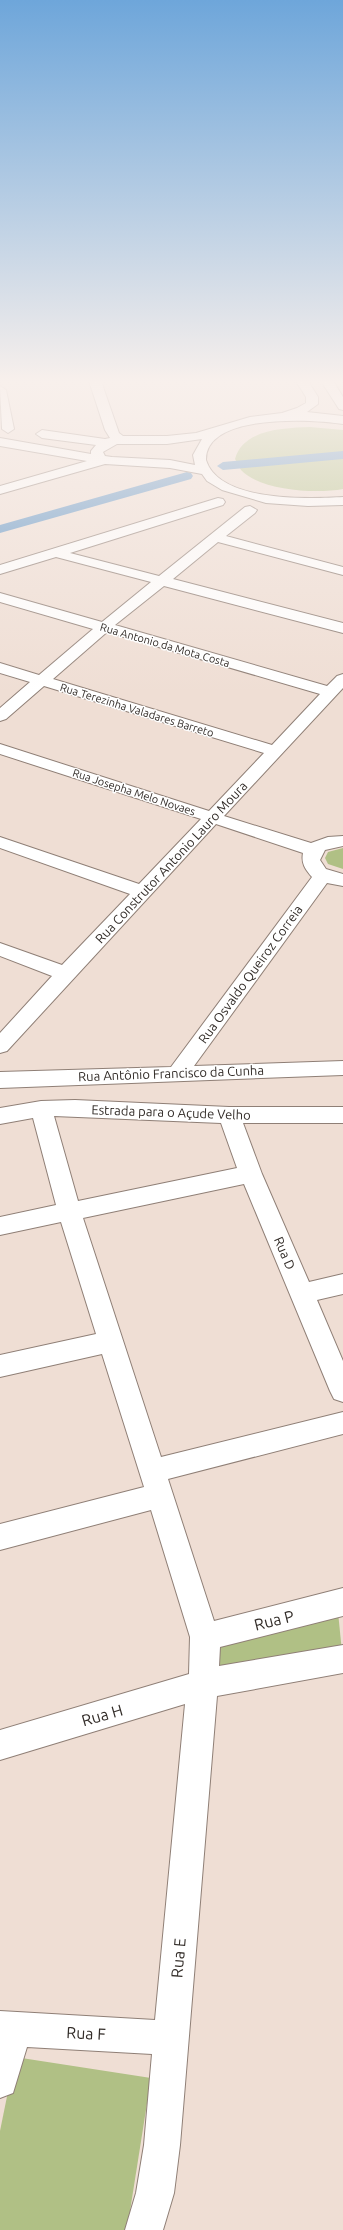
<svg xmlns="http://www.w3.org/2000/svg" width="343" height="2230" viewBox="0 0 343 2230" font-family="Ubuntu,sans-serif">
  <rect width="100%" height="100%" fill="#efded4"/>
  <g fill="#b0c085">
    <path d="M310,427L343,430V489C316,494 261,491 241,470C239,467 237,462 235,459C243,429 284,428 310,427Z"/>
    <polygon points="343,848 343,869 328,864 325,858 328,852"/>
    <polygon points="338,1612 342,1652 213,1672 212,1646"/>
    <polygon points="15,2057 151,2078 127,2230 0,2230 0,2131"/>
  </g>
  <g fill="none" stroke-linecap="round" stroke-linejoin="round">
    <g fill="#5890c4" fill-rule="evenodd">
      <polygon points="343,451 343,459 223,470 217,466 223,462"/>
      <polygon points="187,472 191,473 193,476 191,479 0,533 0,525"/>
    </g>
    <defs>
      <g id="minor">
        <path d="M89,381H101L119,433L123,436H167L196,433L250,417L282,413L297,408L306,403V397L296,381H308L318,397V404L307,412L343,416V424C314,419 205,413 206,460C219,502 308,499 343,497V505L308,506L266,503L222,490L207,481L202,474L170,468L105,464L0,494V486L87,461L0,446V438L91,454V451L96,445L42,438L36,434L42,430L105,439L110,438L105,430ZM202,439L193,455L195,465L170,460L112,457L105,456L103,452L117,444H167Z"/>
        <polygon points="321,381 333,381 343,397 343,410 339,409"/>
        <polygon points="0,386 6,390 14,429 8,433 2,429"/>
        <path d="M218,498L223,499L225,502L223,505L70,553L159,576L245,507L250,506L257,510L255,513L226,536L343,567V575L218,542L173,579L343,623V633L164,586L115,625L327,686L337,676L343,674V688L224,816L311,843L328,837L343,836V846L325,850L320,860L326,869L343,874V886L327,883L194,1066L343,1061V1075L0,1088V1072L171,1067L312,877C305,869 301,863 303,853L216,824L7,1051L0,1053V1033L52,976L0,956V943L62,965L130,894L0,848V837L139,884L201,819L0,754V744L209,811L264,753L44,686L6,719L0,721V708L30,682L0,673V663L39,675L93,629L0,602V593L102,622L151,582L56,557L0,574V565ZM107,632L320,694L272,745L53,679Z"/>
        <path d="M75,1100L229,1107H343V1123H243L262,1174L309,1282L343,1274V1294L317,1300L343,1361V1402L334,1399L330,1391L244,1184L83,1218L161,1457L343,1412V1434L168,1479L214,1621L343,1588V1616L220,1647L219,1666L343,1645V1673L217,1696L180,2145L174,2193L163,2230H125L136,2193L144,2145L152,2054L27,2047L13,2093L0,2098V2011L155,2020L185,1704L0,1760V1730L189,1674L190,1637L151,1510L0,1550V1524L144,1487L102,1354L0,1377V1355L96,1334L61,1222L0,1235V1217L56,1205L33,1118L0,1124V1108L41,1101ZM54,1116L221,1123L237,1168L78,1201Z"/>
      </g>
    </defs>
    <use href="#minor" stroke="#8f7f76" stroke-width="2"/>
    <use href="#minor" fill="#fff" fill-rule="evenodd"/>
  </g>
  <linearGradient id="sky" x2="0" y2="1"><stop stop-color="#6ea6da"/><stop offset="0.55" stop-color="#f8f0ec"/><stop offset="1" stop-color="#f8f0ec" stop-opacity="0"/></linearGradient>
  <rect width="343" height="694" fill="url(#sky)"/>
  <g text-anchor="middle" dominant-baseline="central" stroke-width="3" stroke-linejoin="round" paint-order="stroke">
    <g font-size="11" fill="#322c28" stroke="#fff">
      <text transform="translate(165 645) rotate(16)">Rua Antonio da Mota Costa</text>
      <text transform="translate(137 710) rotate(17)">Rua Terezinha Valadares Barreto</text>
      <text transform="translate(134 792) rotate(18)">Rua Josepha Melo Novaes</text>
    </g>
    <g font-size="13" fill="#322c28" stroke="#fff">
      <text transform="translate(171 862) rotate(-47)">Rua Construtor Antonio Lauro Moura</text>
      <text transform="translate(250 974) rotate(-54)">Rua Osvaldo Queiroz Correia</text>
      <text transform="translate(171 1073) rotate(-2)">Rua Antônio Francisco da Cunha</text>
      <text transform="translate(171 1112) rotate(2)">Estrada para o Açude Velho</text>
      <text transform="translate(285 1253) rotate(67)">Rua D</text>
    </g>
    <g font-size="16" fill="#322c28" stroke="#fff">
      <text transform="translate(274 1620) rotate(-14)">Rua P</text>
      <text transform="translate(102 1715) rotate(-16)">Rua H</text>
      <text transform="translate(178 1958) rotate(-85)">Rua E</text>
      <text transform="translate(86 2033) rotate(3)">Rua F</text>
    </g>
  </g>
</svg>
